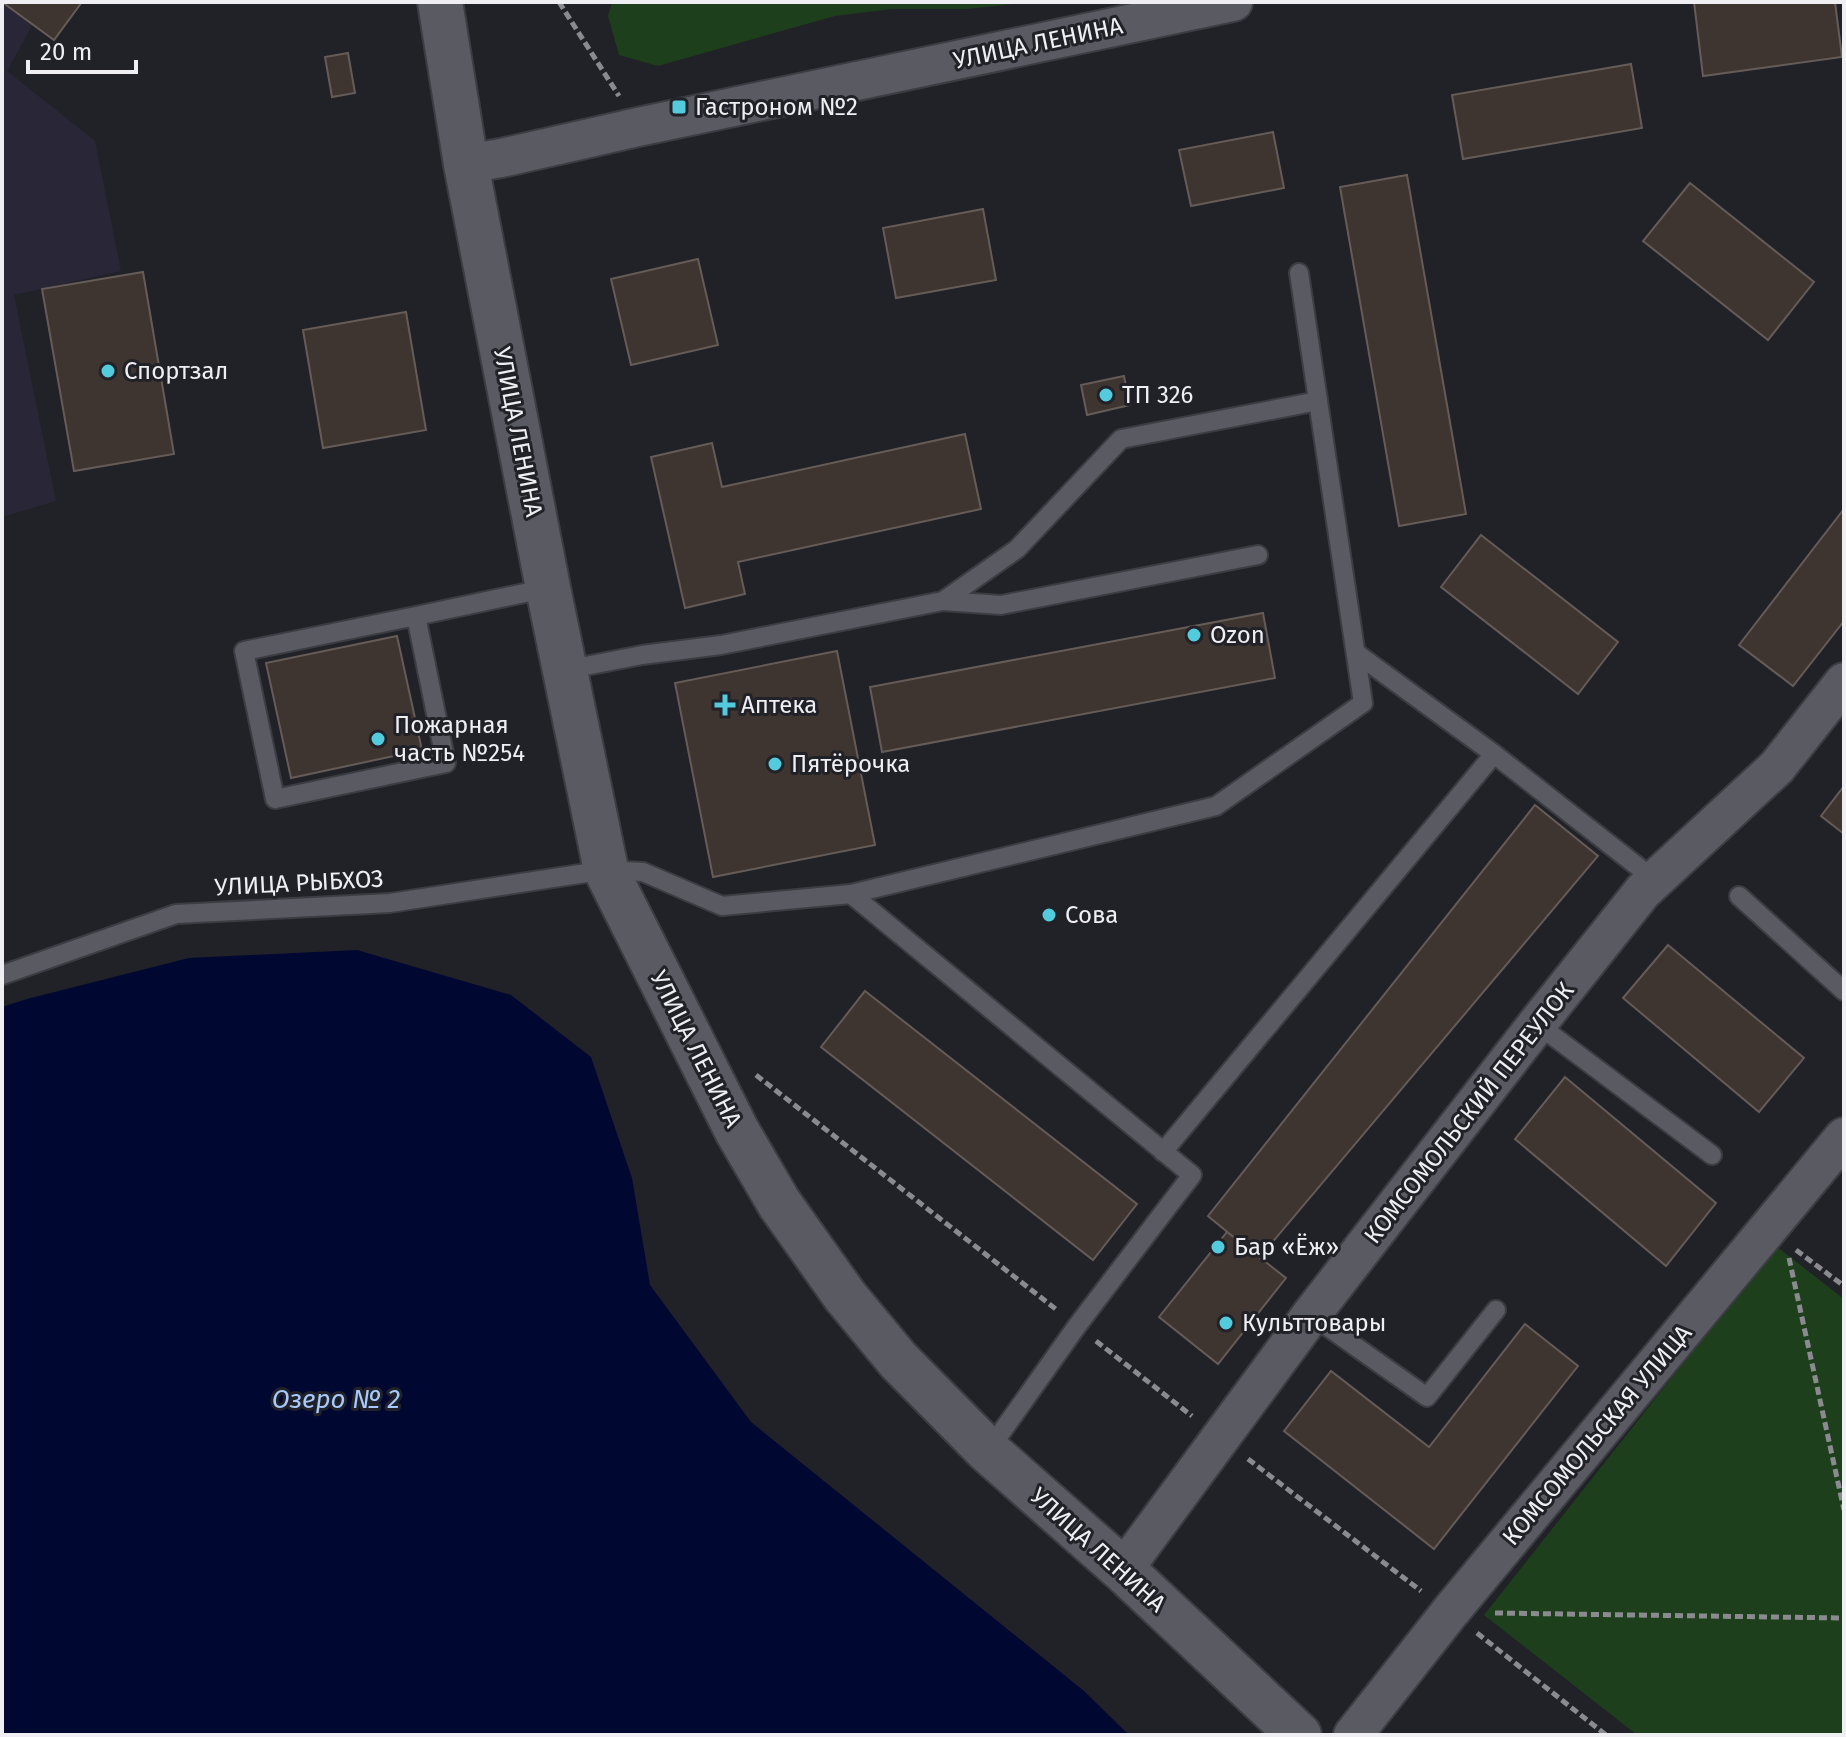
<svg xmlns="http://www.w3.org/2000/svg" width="1846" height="1737" viewBox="0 0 1846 1737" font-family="'Fira Sans',sans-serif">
  <rect width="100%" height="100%" fill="#212128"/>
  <polygon fill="#292637" points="2,2 45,2 7,71 95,141 121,271 14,295 56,501 2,517"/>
  <g fill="#1e3f1b">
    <polygon points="612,2 1032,2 968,9 892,9 835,16 658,66 619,55 608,16"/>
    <polygon points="1776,1246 1844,1299 1844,1735 1637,1735 1484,1615"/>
  </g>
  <polygon fill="#000832" points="357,950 511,995 591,1057 632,1178 650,1285 751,1422 1084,1691 1129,1735 2,1735 2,1007 27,999 189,958"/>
  <g fill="#3e3531" stroke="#655b57" stroke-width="2">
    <polygon points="2,2 82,2 54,40"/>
    <polygon points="1694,2 1835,2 1842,57 1703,76"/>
    <polygon points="348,53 355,93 332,97 325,57"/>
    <polygon points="1631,64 1642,128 1463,159 1452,95"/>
    <polygon points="1273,132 1284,188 1191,206 1179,150"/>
    <polygon points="1407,175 1466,514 1399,526 1340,187"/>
    <polygon points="1690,183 1814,282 1768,340 1643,241"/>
    <polygon points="983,209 996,280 896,298 883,228"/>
    <polygon points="698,259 718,345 631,365 611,279"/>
    <polygon points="143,272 174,454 74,471 42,289"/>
    <polygon points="406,312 426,430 323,448 303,330"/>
    <polygon points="1124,376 1130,405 1087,415 1081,385"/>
    <polygon points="965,434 981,509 738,562 745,594 685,608 651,457 712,443 722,487"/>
    <polygon points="1844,509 1844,621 1793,686 1739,645"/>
    <polygon points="1481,535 1618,642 1578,694 1441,587"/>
    <polygon points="1263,613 1275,678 882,752 870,687"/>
    <polygon points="397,636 422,750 291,778 266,663"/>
    <polygon points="837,651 875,845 713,877 675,683"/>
    <polygon points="1844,786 1844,834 1821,816"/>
    <polygon points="1535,805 1598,856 1259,1258 1208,1216"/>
    <polygon points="1668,945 1804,1058 1759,1112 1623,998"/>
    <polygon points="865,991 1137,1204 1093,1260 821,1047"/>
    <polygon points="1565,1077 1716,1203 1666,1266 1515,1139"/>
    <polygon points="1227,1232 1286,1278 1218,1364 1159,1317"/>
    <polygon points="1525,1324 1578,1366 1434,1549 1284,1431 1331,1371 1429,1447"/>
  </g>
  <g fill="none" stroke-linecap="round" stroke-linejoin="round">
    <defs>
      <g id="service">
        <polyline points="943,601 1001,605 1258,555"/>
        <polyline points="416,616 244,651 275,799 446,763 416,616 548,588"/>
        <polyline points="1356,653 1494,754 1655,880"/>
        <polyline points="565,670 642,655 721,645 943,601 1017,549 1121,439 1318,401"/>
        <polyline points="851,894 1192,1175 1077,1326 988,1451"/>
        <polyline points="1739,896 1844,991"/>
        <polyline points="2,975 176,914 390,903 606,870 643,872 722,906 851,894 1216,806 1363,703 1299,273"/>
        <polyline points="1537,1024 1712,1155"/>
        <polyline points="1163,1152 1494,754"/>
        <polyline points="1311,1315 1427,1397 1496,1310"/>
      </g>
      <g id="minor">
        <polyline points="466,164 501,158 638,127 1233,2"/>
        <polyline points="1123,1570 1311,1315 1537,1024 1643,891 1777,767 1844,682"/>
        <polyline points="1353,1735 1450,1612 1844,1137"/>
      </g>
      <polyline id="tertiary" points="440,2 466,164 548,588 606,870 737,1131 779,1203 845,1296 898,1360 988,1451 1123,1570 1299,1735"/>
    </defs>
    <use href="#service" stroke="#3c3c43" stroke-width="22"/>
    <use href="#minor" stroke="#3c3c43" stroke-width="42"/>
    <use href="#tertiary" stroke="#3c3c43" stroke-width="48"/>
    <g stroke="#8a8a90" stroke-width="5" stroke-dasharray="8 4" stroke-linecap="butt">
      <polyline points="559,2 619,96"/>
      <polyline points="756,1075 1057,1310"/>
      <polyline points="1796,1250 1844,1286"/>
      <polyline points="1789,1258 1844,1510"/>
      <polyline points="1096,1341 1192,1416"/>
      <polyline points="1248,1459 1421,1591"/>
      <polyline points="1495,1613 1844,1618"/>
      <polyline points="1477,1633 1606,1735"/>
    </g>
    <use href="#service" stroke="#5a5a63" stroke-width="18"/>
    <use href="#minor" stroke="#5a5a63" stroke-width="38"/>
    <use href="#tertiary" stroke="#5a5a63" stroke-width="44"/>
  </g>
  <g fill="#53cbdc" stroke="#212128" stroke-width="3">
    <rect x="671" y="99" width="16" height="16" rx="4"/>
    <circle cx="108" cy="371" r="8"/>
    <circle cx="1106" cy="395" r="8"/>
    <circle cx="1194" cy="635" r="8"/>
    <path d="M721 693h8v8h8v8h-8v8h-8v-8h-8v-8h8z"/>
    <circle cx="378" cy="739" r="8"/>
    <circle cx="775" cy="764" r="8"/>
    <circle cx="1049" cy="915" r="8"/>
    <circle cx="1218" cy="1247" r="8"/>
    <circle cx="1226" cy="1323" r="8"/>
  </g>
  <g text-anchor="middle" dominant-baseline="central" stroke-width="6" stroke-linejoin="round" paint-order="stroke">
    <g font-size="24" fill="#eeeef3" stroke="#212128">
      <text transform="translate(1038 43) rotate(-12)">УЛИЦА ЛЕНИНА</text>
      <text transform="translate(518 432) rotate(79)">УЛИЦА ЛЕНИНА</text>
      <text transform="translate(299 883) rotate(-3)">УЛИЦА РЫБХОЗ</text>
      <text transform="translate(696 1049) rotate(63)">УЛИЦА ЛЕНИНА</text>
      <text transform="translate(1469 1113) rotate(-52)">КОМСОМОЛЬСКИЙ ПЕРЕУЛОК</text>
      <text transform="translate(1597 1435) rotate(-50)">КОМСОМОЛЬСКАЯ УЛИЦА</text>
      <text transform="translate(1098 1550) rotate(42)">УЛИЦА ЛЕНИНА</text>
    </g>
    <g font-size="24" fill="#eeeef3" stroke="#212128" text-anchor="start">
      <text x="695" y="107">Гастроном №2</text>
      <text x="124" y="371">Спортзал</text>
      <text x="1122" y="395">ТП 326</text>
      <text x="1210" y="635">Ozon</text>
      <text x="741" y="705">Аптека</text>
      <text x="394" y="725">Пожарная<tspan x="394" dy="28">часть №254</tspan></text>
      <text x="791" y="764">Пятёрочка</text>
      <text x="1065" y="915">Сова</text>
      <text x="1234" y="1247">Бар «Ёж»</text>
      <text x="1242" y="1323">Культтовары</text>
    </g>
    <g font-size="26" font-style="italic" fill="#a6c9fe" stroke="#212128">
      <text x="336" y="1399">Озеро № 2</text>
    </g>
  </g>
  <rect width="1846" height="1737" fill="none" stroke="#eeeef3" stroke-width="8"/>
  <path d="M28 60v12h108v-12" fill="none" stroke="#eeeef3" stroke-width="4"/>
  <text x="40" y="60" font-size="24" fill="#eeeef3" stroke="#212128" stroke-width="6" paint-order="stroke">20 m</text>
</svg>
